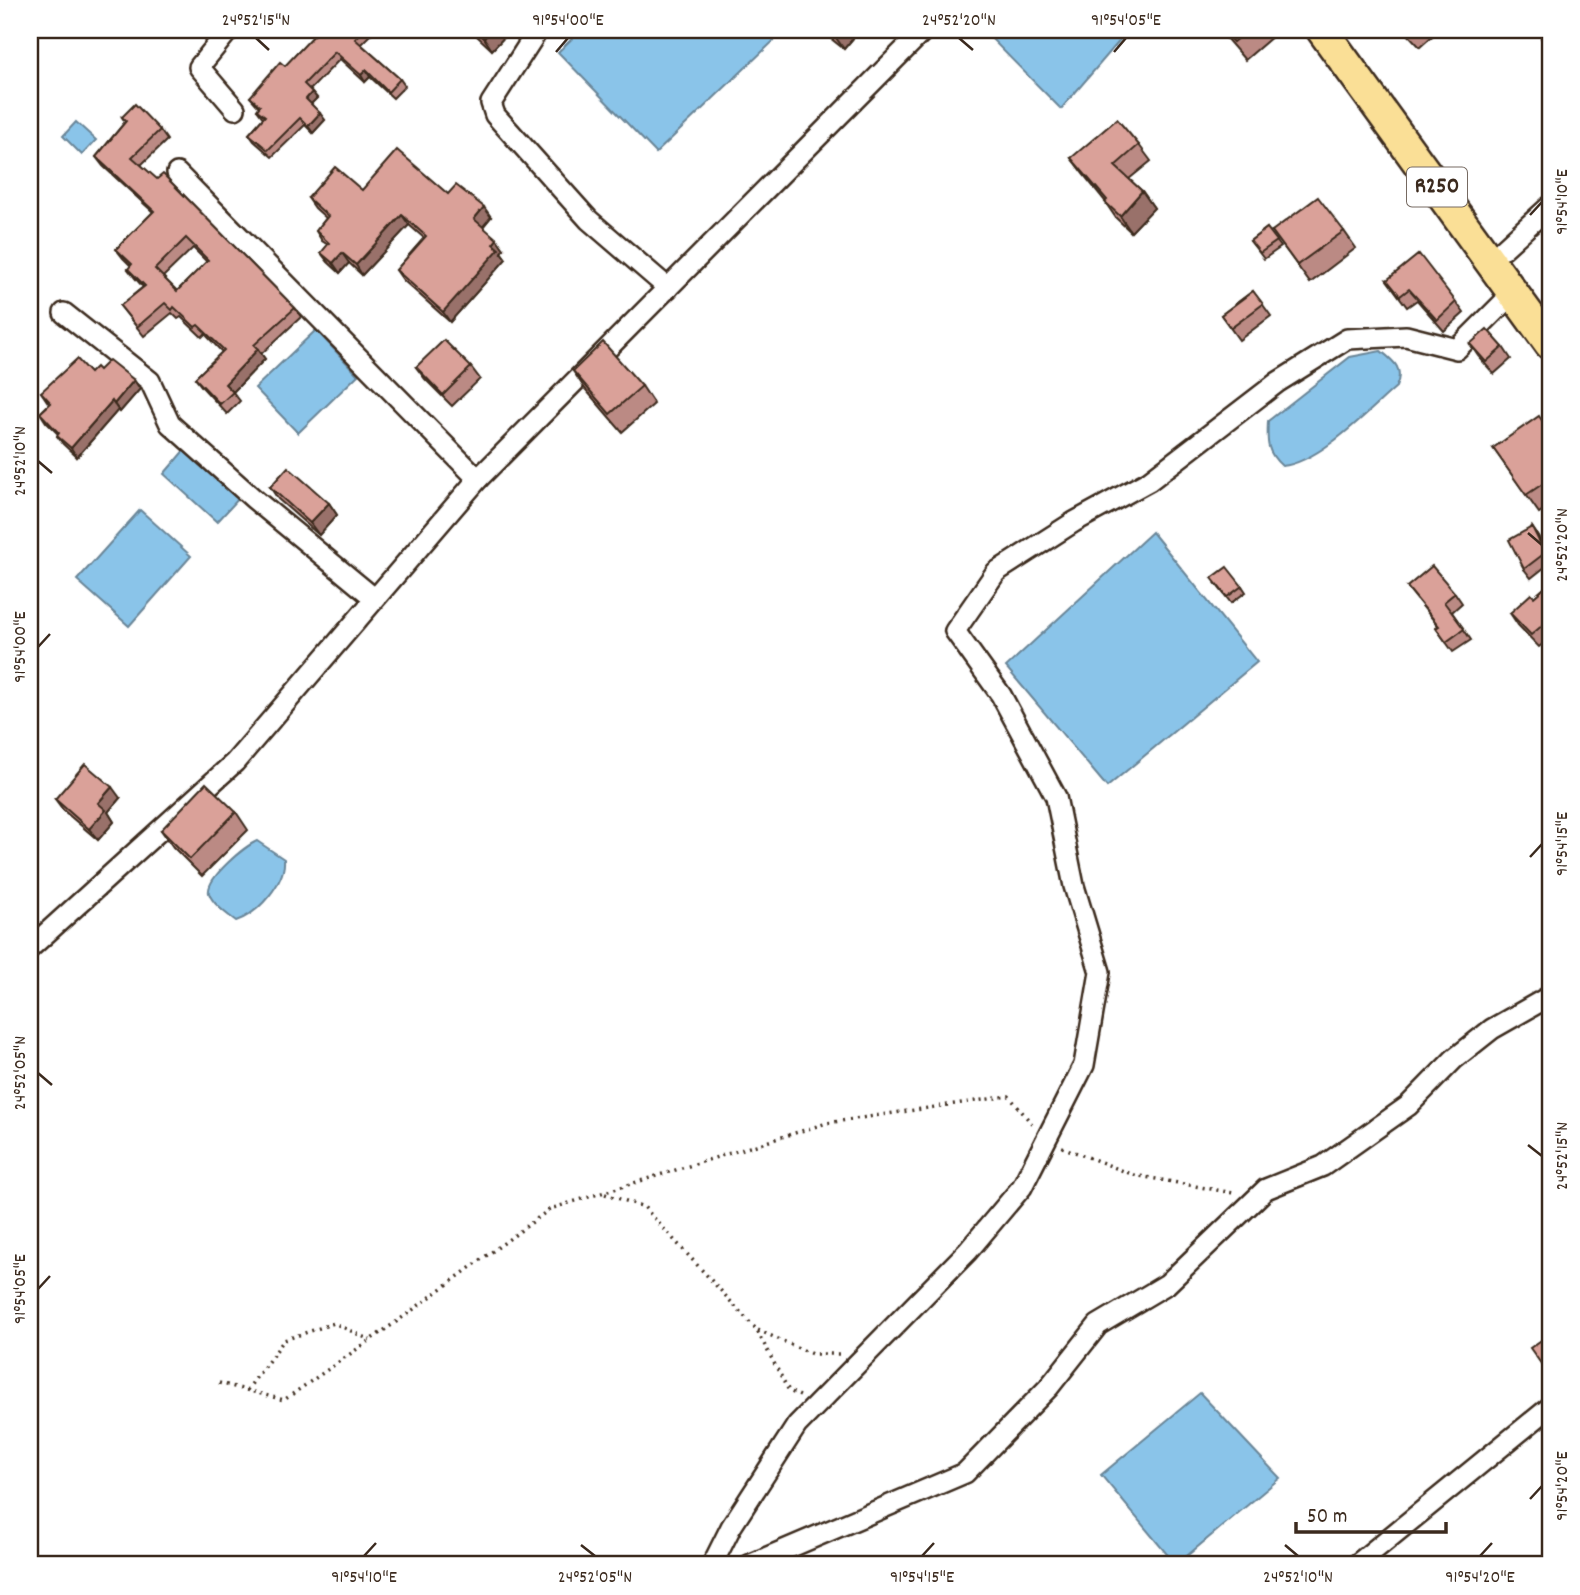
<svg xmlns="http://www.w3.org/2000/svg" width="1580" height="1595" viewBox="0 0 1580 1595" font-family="Dekko,sans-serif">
  <rect width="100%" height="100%" fill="#fff"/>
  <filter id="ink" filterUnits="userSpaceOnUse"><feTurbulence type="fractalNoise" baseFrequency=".0143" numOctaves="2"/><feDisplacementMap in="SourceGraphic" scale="14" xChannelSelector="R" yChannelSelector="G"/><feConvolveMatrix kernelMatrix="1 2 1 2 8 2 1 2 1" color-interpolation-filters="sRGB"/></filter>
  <g filter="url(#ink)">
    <g fill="#8ac4e9" stroke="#6a8698" stroke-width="2">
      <polygon points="581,30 785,30 656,153 558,52"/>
      <polygon points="983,30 1129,30 1061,109"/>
      <polygon points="76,122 96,140 82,155 63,136"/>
      <polygon points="316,330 358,375 298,433 255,388"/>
      <path d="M1381,351C1395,362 1404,369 1396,387C1367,412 1320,462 1282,466C1266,452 1267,441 1268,421L1350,357Z"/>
      <polygon points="186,448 241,496 217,522 164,474"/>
      <polygon points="140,510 191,556 129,626 77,580"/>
      <polygon points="1152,532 1257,662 1107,787 1006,667"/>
      <path d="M257,841L284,859C286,882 258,914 236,921C228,915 212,904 209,893C206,878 245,846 257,841Z"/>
      <polygon points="1200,1393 1280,1478 1176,1565 1101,1475"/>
    </g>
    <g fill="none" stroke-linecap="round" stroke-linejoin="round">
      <defs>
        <g id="minor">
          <polyline points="229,30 199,67 235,109"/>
          <polyline points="538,30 491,103 495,115 589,220 668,288"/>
          <polyline points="177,173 478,479"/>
          <polyline points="1503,249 1550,206"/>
          <polyline points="64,313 150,381 170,424 254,499 374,598"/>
          <polyline points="30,948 235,762 478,479 924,30"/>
          <polyline points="712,1565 731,1527 797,1425 968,1251 1022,1187 1084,1065 1100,972 1074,886 1056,797 1001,695 955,631 996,572 1074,522 1149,481 1278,382 1347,339 1406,336 1457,349 1514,292"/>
          <polyline points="749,1565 965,1473 1049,1387 1098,1325 1167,1284 1266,1189 1323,1166 1408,1106 1454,1059 1492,1029 1550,996"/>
          <polyline points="1356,1565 1550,1407"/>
        </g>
        <polyline id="primary" points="1322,30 1550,344"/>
      </defs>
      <use href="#minor" stroke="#3b2a1e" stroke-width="24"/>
      <use href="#primary" stroke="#3b2a1e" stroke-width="35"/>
      <g stroke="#3b2a1e" stroke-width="3.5" stroke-dasharray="2 5" stroke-linecap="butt">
        <polyline points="1062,1147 1134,1175 1233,1193"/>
        <polyline points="605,1194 644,1207 756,1329 789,1391 800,1396"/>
        <polyline points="758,1330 812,1354 839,1354"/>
        <polyline points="219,1383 284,1400 399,1320 550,1209 827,1123 1009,1096 1032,1124"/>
        <polyline points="247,1390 284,1340 334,1323 370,1340"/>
      </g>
      <use href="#minor" stroke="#fff" stroke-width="19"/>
      <use href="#primary" stroke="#fadf96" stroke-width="30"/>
    </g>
    <g fill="#bb8a84" stroke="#3b2a1e" stroke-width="2" fill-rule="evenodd">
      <polygon points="319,30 375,30 361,44 400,79 405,86 393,98 370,77 365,82 340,59 310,90 317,98 311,104 325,120 313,133 305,125 272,157 254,141 249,134 263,118 257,110 259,107 250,97 285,66"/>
      <polygon points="472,30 511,30 492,50 477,36"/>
      <polygon points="820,30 860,30 844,49"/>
      <polygon points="1219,30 1269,30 1273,36 1245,60"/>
      <polygon points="1404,30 1439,30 1420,47"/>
      <path d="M122,117L160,130L167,140L141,165L295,308L301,317L261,354L265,359L233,392L240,401L227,414L202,387L195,378L222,352L205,334L202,337L181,317L178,319L172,313L144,336L120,306L143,287L135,278L128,269L131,266L123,258L116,249L153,212L103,166L96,157L125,122ZM193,248L207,262L177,291L163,277Z"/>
      <polygon points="1139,145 1151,161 1129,179 1142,191 1154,208 1131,232 1116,218 1105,202 1105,201 1083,174 1071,158"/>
      <polygon points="362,190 448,194 491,217 483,227 504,249 501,252 506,259 450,322 403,280 396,270 424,238 409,225 362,275 349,263 340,273 328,262 321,253 328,245 322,241 316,231 326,218 315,208 308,198"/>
      <polygon points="1267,228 1281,247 1264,259 1250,241"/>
      <polygon points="1272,231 1344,231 1356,248 1310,283"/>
      <polygon points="1387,280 1456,302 1464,313 1444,331 1417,300 1407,307"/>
      <polygon points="1253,291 1271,316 1239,340 1221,315"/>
      <polygon points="1470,344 1503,347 1511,359 1494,374 1478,356"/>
      <polygon points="416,367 471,367 480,379 452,406 425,379"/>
      <polygon points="99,370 134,380 140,389 120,412 118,410 77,457 63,444 57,436 58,434 46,422 40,413 49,404 41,392"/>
      <polygon points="573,371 642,386 654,404 622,432 585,389"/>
      <polygon points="1550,432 1550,505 1539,513 1493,448"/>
      <polygon points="270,487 329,503 337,515 319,535 278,499"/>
      <polygon points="1532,527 1538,536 1550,559 1550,563 1531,578 1524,569"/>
      <polygon points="1550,583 1550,638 1539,647 1518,625 1510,613 1534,597"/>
      <polygon points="1216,584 1242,586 1246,592 1231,603"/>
      <polygon points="1407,587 1455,593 1462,603 1452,612 1471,640 1453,652 1436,628 1438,626"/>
      <polygon points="120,798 108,812 114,822 98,840 64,811 55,799"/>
      <polygon points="236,812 248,830 202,876 173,847 161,830"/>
    </g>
    <g fill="#99716b" stroke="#3b2a1e" stroke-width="2">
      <polygon points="492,30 511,30 492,50 484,38"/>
      <polygon points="833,30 860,30 844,49 831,31"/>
      <polygon points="1164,30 1173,30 1168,35"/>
      <polygon points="366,70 370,77 365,82 361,75"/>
      <polygon points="312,92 317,98 310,105 306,99"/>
      <polygon points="320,113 325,120 313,133 308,126"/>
      <polygon points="1142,191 1154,208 1131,232 1120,216"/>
      <polygon points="484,207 491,217 481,229 474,219"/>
      <polygon points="402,215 409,225 362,275 356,265"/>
      <polygon points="497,239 504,249 501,252 506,259 450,322 443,312"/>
      <polygon points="342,253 349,263 340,273 333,263"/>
      <polygon points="258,349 265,359 233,392 225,384"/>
      <polygon points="134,380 140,389 120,412 114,404"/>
      <polygon points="112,401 118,410 77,457 71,448"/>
      <polygon points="329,503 337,515 319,535 310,523"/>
      <polygon points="1532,527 1538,536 1550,560 1545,553"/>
      <polygon points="112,787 120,798 108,812 114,822 98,840 89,829 98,803"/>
    </g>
    <g fill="#daa199" stroke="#3b2a1e" stroke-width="2" fill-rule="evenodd">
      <polygon points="319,30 364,30 355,39 400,79 388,92 366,70 361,75 335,52 304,84 312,92 306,99 320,113 308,126 300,118 268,150 249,134 265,116 257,110 260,106 250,97 280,62 285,66"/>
      <polygon points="474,30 492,30 484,38"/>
      <polygon points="1222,30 1247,30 1233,42"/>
      <polygon points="1550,30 1550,49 1541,38"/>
      <path d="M135,104L160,130L132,157L157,179L163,174L295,308L254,345L258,349L225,384L233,392L220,404L195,378L224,350L198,325L195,327L174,307L172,310L165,303L137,327L120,306L145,286L128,269L132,264L116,249L154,211L96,157L126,121L122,117ZM186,238L208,260L177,291L155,269Z"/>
      <polygon points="1117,119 1139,145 1115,166 1142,191 1120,216 1105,202 1107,200 1071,158"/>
      <polygon points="397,150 448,194 456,185 484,207 474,219 497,239 493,244 499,249 443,312 396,270 426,236 402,215 356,265 342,253 333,263 321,253 329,243 316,231 328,216 308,198 335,167 362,190"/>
      <polygon points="1318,197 1344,231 1297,265 1272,231"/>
      <polygon points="1267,228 1277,241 1260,253 1250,241"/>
      <polygon points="1419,254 1456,302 1437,320 1409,289 1400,296 1387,280"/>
      <polygon points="1253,291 1263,304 1231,328 1221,315"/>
      <polygon points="1487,329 1503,347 1486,362 1470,344"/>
      <polygon points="444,340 471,367 443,395 416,367"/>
      <polygon points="603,342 642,386 610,414 573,371"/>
      <polygon points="77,359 90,373 96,367 99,370 109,360 134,380 114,404 112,401 71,448 57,436 59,433 40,413 51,403 41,392"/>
      <polygon points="1539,416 1550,432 1550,479 1526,495 1493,448"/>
      <polygon points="288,467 329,503 310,523 270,487"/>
      <polygon points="1532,527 1545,553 1524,569 1509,540"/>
      <polygon points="1432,566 1455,593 1444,602 1464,629 1446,642 1436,628 1439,626 1407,587"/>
      <polygon points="1227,567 1242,586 1227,597 1212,578"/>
      <polygon points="1550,583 1550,619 1531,635 1510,613 1531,594 1534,597"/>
      <polygon points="85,764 112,787 98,803 106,810 89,829 55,799"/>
      <polygon points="206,783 236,812 190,859 161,830"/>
      <polygon points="1550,1334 1550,1374 1549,1375 1530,1348"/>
    </g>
  </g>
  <path fill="none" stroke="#3b2a1e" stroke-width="2.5" d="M256,38L269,50M959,38L973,50M556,52L568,38M1114,52L1126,38M1530,215L1542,202M38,461L52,473M1528,533L1542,545M38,647L50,634M1530,857L1542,844M38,1073L52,1085M1528,1145L1542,1156M38,1289L50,1276M1530,1499L1542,1486M581,1545L595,1556M1285,1545L1298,1556M364,1556L376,1543M922,1556L934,1543M1480,1556L1492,1543"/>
  <g text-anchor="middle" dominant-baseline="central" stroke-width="5" stroke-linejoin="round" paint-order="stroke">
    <rect fill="#fff" stroke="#766a62" stroke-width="2" x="1407" y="167.5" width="60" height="39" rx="5"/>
    <g font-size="23" font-weight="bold" fill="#3b2a1e">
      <text x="1437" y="187">R250</text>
    </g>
  </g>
  <rect width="1580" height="1595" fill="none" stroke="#fff" stroke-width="77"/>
  <path d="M1296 1522v10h150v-10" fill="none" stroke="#3b2a1e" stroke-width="3.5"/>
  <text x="1307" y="1522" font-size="21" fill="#3b2a1e" stroke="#ffffff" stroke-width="5" paint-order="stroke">50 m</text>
  <rect x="38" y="38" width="1504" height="1518" fill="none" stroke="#3b2a1e" stroke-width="2.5"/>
  <g font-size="18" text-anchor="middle" fill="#3b2a1e">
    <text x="256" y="25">24°52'15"N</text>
    <text x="568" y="25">91°54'00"E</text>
    <text x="959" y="25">24°52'20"N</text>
    <text x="1126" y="25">91°54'05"E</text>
    <text transform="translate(1561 202) rotate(-90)" y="6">91°54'10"E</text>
    <text transform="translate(19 461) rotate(-90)" y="6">24°52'10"N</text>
    <text transform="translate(1561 545) rotate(-90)" y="6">24°52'20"N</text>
    <text transform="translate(19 647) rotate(-90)" y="6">91°54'00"E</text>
    <text transform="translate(1561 844) rotate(-90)" y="6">91°54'15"E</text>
    <text transform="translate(19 1073) rotate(-90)" y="6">24°52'05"N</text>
    <text transform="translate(1561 1156) rotate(-90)" y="6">24°52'15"N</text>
    <text transform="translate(19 1289) rotate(-90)" y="6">91°54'05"E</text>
    <text transform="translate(1561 1486) rotate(-90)" y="6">91°54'20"E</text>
    <text x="364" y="1582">91°54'10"E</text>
    <text x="595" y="1582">24°52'05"N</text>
    <text x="922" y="1582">91°54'15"E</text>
    <text x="1298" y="1582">24°52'10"N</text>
    <text x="1480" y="1582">91°54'20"E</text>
  </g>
</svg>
